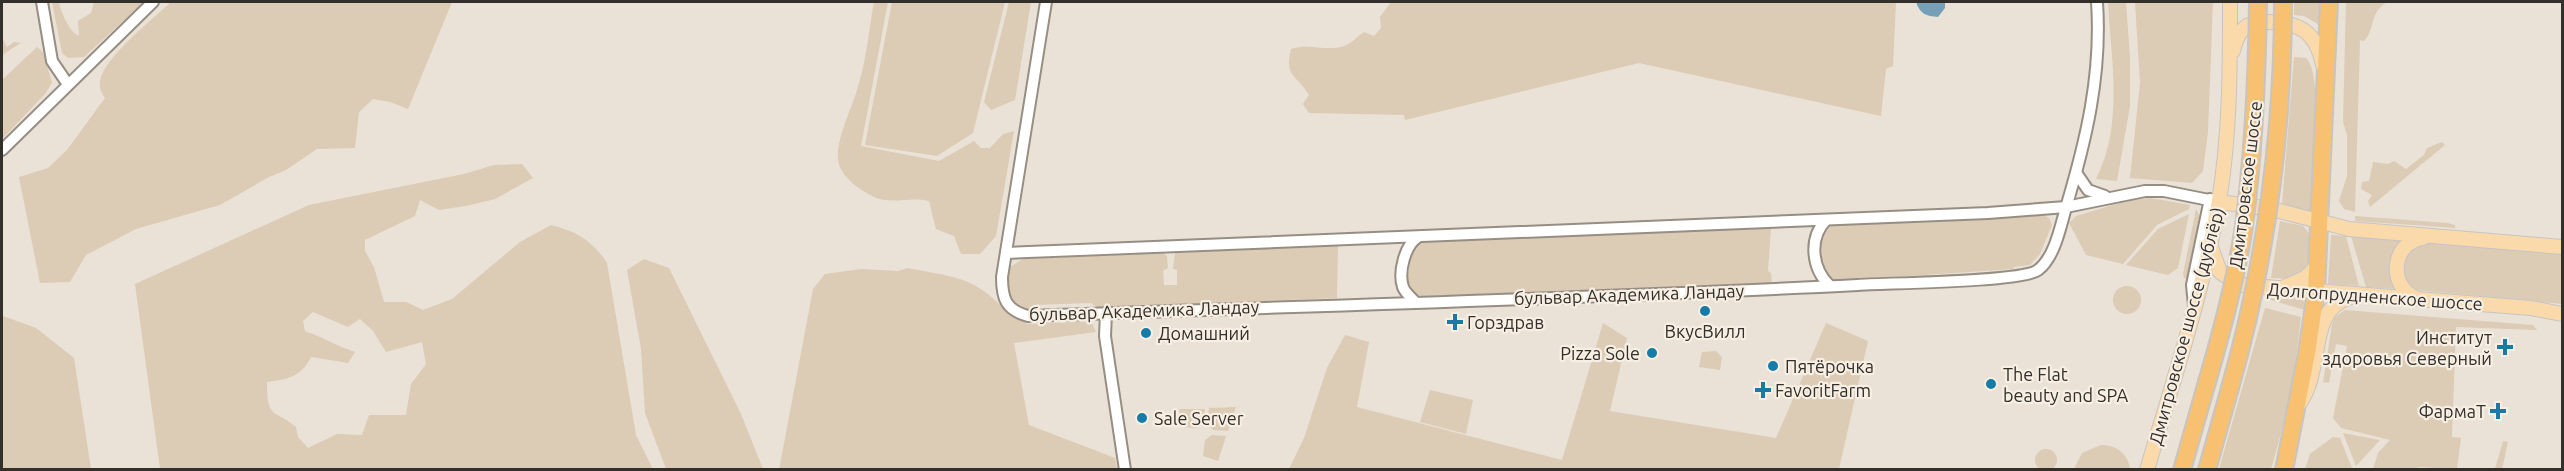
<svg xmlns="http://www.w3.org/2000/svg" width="2564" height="471" viewBox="0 0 2564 471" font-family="Ubuntu,sans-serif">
  <rect width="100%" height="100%" fill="#eae2d6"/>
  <g fill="#dccbb5" fill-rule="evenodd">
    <path d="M52,2H59C61,12 69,32 79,36L78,21L91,13L94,2H144L84,57L68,58L62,53Z"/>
    <path d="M171,2H452L408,109L390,102L373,99L359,112L355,148L317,149L286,170L269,177L220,205L136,229L86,255L70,282L40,283L19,177L48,168L67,150L105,98C101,92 99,88 100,81C104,57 153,19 171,2Z"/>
    <path d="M874,2H888L861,146L939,161L974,141L981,148H990L1003,134L1014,131L996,236L980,254H961L954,236L936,229L929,201C911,196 891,205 874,197C860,190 839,176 838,159C836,138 854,104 859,83C867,57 869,28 874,2Z"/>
    <polygon points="892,2 1005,2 973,133 937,156 865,145"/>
    <polygon points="1009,2 1031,2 1015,100 991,110 984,102"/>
    <path d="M1391,2H1896L1893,66L1886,69L1881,116L1639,63L1405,120L1404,115L1309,113L1303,104L1309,95C1297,74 1284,78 1291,49C1309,43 1327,52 1344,46C1351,44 1358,36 1364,32L1374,36L1381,28L1380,17Z"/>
    <path d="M2108,2H2126L2130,57V106L2117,181L2096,179C2124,125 2111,60 2108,2Z"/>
    <polygon points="2135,2 2213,2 2208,132 2203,171 2192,183 2130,178 2140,83"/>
    <polygon points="2294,2 2321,2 2321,26 2304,16 2294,15"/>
    <path d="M2346,2H2387C2368,14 2376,29 2364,41L2360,40L2355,212L2344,209L2339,201L2347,176V135L2343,122Z"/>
    <polygon points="2,38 7,47 14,42 21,43 2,55"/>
    <polygon points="37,47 43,52 52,83 45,94 2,139 2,80"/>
    <path d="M2294,57L2306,58C2324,73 2313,186 2311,214L2282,204Z"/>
    <polygon points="2442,142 2445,145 2370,207 2368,201 2372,195 2361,189 2362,182 2369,181 2373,162 2388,164 2394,161 2406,169 2424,155 2427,148"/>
    <path d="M522,164L533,178L495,199L466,206L439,210L420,200L415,216L365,240V251L374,267L384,302H406L423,310L452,299L520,242L551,225C576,231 593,241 607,263L636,435L653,469H160L135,284L309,205L464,174L494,165ZM313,312L348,327L360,319L373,331L386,352L422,342L426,364L411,384L406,415H369L362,435L337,434L308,448L298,437L296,427C274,408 267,421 267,382C288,379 301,377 311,357L348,363L355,352C336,346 323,337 305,331L303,321Z"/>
    <polygon points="2151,198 2190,205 2189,209 2157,225 2123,264 2086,255 2069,223 2076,216 2133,199"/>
    <polygon points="2196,209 2201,219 2190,279 2184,278 2183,274"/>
    <polygon points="2041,214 2049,218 2052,225 2040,254 2030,265 2014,267 2013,269 1835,281 1824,274 1821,263 1822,234 1832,225 1985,219"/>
    <polygon points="2189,214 2178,268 2168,275 2126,265 2158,229"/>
    <polygon points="2355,216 2447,223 2455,225 2455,228 2355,221"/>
    <path d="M2280,221L2303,226C2320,243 2310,267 2294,279L2271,278Z"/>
    <polygon points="1771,228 1768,271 1771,273 1772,284 1421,296 1414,294 1407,280 1412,250 1424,241"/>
    <polygon points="2331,235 2346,236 2359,286 2328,284"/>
    <polygon points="2351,236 2401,240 2391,278 2396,289 2366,287"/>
    <path d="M2425,242L2562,254V304L2415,290C2400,280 2402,268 2407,252Z"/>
    <polygon points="1338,245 1337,298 1098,308 1091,303 1034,305 1032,309 1017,309 1006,293 1010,267 1023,259 1163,253 1167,256 1168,268 1163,271 1164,285 1177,285 1177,270 1173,269 1175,253"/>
    <polygon points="644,259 669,268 741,414 763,469 666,469 645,413 641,349 627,270"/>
    <path d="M908,268C957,278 976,276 1010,316L1020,317L1027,324L1091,321L1096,332L1014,343L1029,425L1115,458L1117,469L779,470L813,289L825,274L861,269L898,271Z"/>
    <circle cx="2127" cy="300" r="14"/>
    <polygon points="2268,294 2301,298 2305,302 2305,310 2267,299"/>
    <path d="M2265,308L2301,317C2296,369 2286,419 2271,469H2219Z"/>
    <polygon points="2345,310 2533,325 2537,330 2456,327 2452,437 2461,438 2457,469 2418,467 2417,469 2373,469 2378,453 2390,440 2341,428 2333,418 2347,346 2336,344 2329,383 2323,382 2332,324 2335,317"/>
    <polygon points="3,316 36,328 74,358 91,469 2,469"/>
    <polygon points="1603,323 1627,338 1610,411 1776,438 1826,323 1868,341 1839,469 1289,469 1304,438 1327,368 1345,335 1369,342 1357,407 1562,460"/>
    <polygon points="1716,351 1722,357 1720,370 1699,367 1702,352"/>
    <polygon points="1430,390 1473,400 1466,434 1420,422"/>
    <polygon points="1236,407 1228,431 1213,430 1207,424 1209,408"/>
    <polygon points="1179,409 1205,409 1203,424 1197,428 1182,427"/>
    <polygon points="2343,433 2380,440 2356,466"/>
    <polygon points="1212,435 1226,436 1218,461 1203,456 1205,440"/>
    <polygon points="2333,437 2340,438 2352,468 2305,469 2310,454"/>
    <polygon points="2503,441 2508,442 2502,469 2495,469"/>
    <path d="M2101,445C2117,445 2128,454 2130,469H2074L2082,453Z"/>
    <circle cx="2046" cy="460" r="11"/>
  </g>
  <path fill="#75a0b8" d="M1916,2H1945V8L1938,17C1926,16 1920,14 1916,2Z"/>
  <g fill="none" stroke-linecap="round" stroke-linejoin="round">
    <defs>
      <g id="minor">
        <polyline points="42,2 52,61 67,83"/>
        <path d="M1046,2L1002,277C1002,299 1006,310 1028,316C1305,306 1582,299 1858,285C1887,283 2022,282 2038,270C2054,258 2060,229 2065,211C2086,141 2102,75 2097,2"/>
        <polyline points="2,150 153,2"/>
        <polyline points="2077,174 2088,190 2105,196"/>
        <path d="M1826,220C1808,239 1812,269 1830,286"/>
        <polyline points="1006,253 1988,213 2066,207 2145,191 2164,191 2219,202"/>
        <path d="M1415,302C1411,297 1405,293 1403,287C1398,272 1405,245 1418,237"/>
        <polyline points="2194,305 2192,285 2210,199"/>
        <polyline points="1106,313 1105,336 1125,470"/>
      </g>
      <g id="major">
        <path d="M2233,51C2238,30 2245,22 2267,22C2300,22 2316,32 2323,65"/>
        <polyline points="2219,202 2272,209 2349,229 2562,247"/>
        <polyline points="2211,247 2220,272 2240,285 2531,308 2562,314"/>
        <polyline points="2282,288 2305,278 2318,265"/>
        <path d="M2418,299C2387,288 2391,242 2423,238"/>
        <path d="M2299,404C2325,369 2306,309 2351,297"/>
        <path d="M2147,470C2173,381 2203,292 2219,201C2230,135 2230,68 2230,2"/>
      </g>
      <g id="highway">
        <polyline points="2182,470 2207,382"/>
        <polyline points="2207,470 2230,388"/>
        <polyline points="2284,470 2307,353 2316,292 2329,2"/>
      </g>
    </defs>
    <use href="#minor" stroke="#968e83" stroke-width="14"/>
    <use href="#major" stroke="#c6c5c4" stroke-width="16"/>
    <use href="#highway" stroke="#c6c5c4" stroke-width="20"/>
    <use href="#minor" stroke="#fff" stroke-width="10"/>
    <use href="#major" stroke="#fadaaa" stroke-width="14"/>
    <use href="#highway" stroke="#f7c171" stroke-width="16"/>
    <defs>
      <g id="highway-bridge">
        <path d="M2207,382C2222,331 2236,279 2244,226C2254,151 2257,77 2258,2"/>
        <path d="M2230,388C2266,262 2283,133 2283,2"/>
      </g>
    </defs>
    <use href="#highway-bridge" stroke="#c6c5c4" stroke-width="20" stroke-linecap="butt"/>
    <use href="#highway-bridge" stroke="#f7c171" stroke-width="16"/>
  </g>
  <g fill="#167ca7" stroke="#f7efe3" stroke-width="2">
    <circle cx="1705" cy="311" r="6"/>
    <path d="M1452 313h6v6h6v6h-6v6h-6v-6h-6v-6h6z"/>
    <circle cx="1146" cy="333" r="6"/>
    <path d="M2502 338h6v6h6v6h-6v6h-6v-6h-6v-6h6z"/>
    <circle cx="1652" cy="353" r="6"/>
    <circle cx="1773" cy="366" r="6"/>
    <circle cx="1991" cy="384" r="6"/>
    <path d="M1760 381h6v6h6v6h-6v6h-6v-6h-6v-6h6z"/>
    <path d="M2495 402h6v6h6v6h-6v6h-6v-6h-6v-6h6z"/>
    <circle cx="1142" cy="418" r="6"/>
  </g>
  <g text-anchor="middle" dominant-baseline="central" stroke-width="4.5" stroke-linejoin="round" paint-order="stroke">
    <g font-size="18" fill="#33302b" stroke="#f7efe3">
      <text transform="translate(2245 185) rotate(-83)">Дмитровское шоссе</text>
      <text transform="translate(1629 294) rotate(-2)">бульвар Академика Ландау</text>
      <text transform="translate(2375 296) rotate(4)">Долгопрудненское шоссе</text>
      <text transform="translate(1144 310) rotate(-2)">бульвар Академика Ландау</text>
      <text transform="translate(2186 326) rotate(-75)">Дмитровское шоссе (дублёр)</text>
    </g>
    <g font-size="18" fill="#33302b" stroke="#f7efe3" text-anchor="start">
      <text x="1467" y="322">Горздрав</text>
      <text x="1705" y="331" text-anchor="middle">ВкусВилл</text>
      <text x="1158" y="333">Домашний</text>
      <text x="2492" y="337" text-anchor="end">Институт<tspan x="2492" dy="21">здоровья Северный</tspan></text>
      <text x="1640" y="353" text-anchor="end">Pizza Sole</text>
      <text x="1785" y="366">Пятёрочка</text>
      <text x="2003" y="374">The Flat<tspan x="2003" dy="21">beauty and SPA</tspan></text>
      <text x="1775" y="390">FavoritFarm</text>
      <text x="2486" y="411" text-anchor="end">ФармаТ</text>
      <text x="1154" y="418">Sale Server</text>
    </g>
  </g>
  <rect width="2564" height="471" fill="none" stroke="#33302b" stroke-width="6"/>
</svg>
